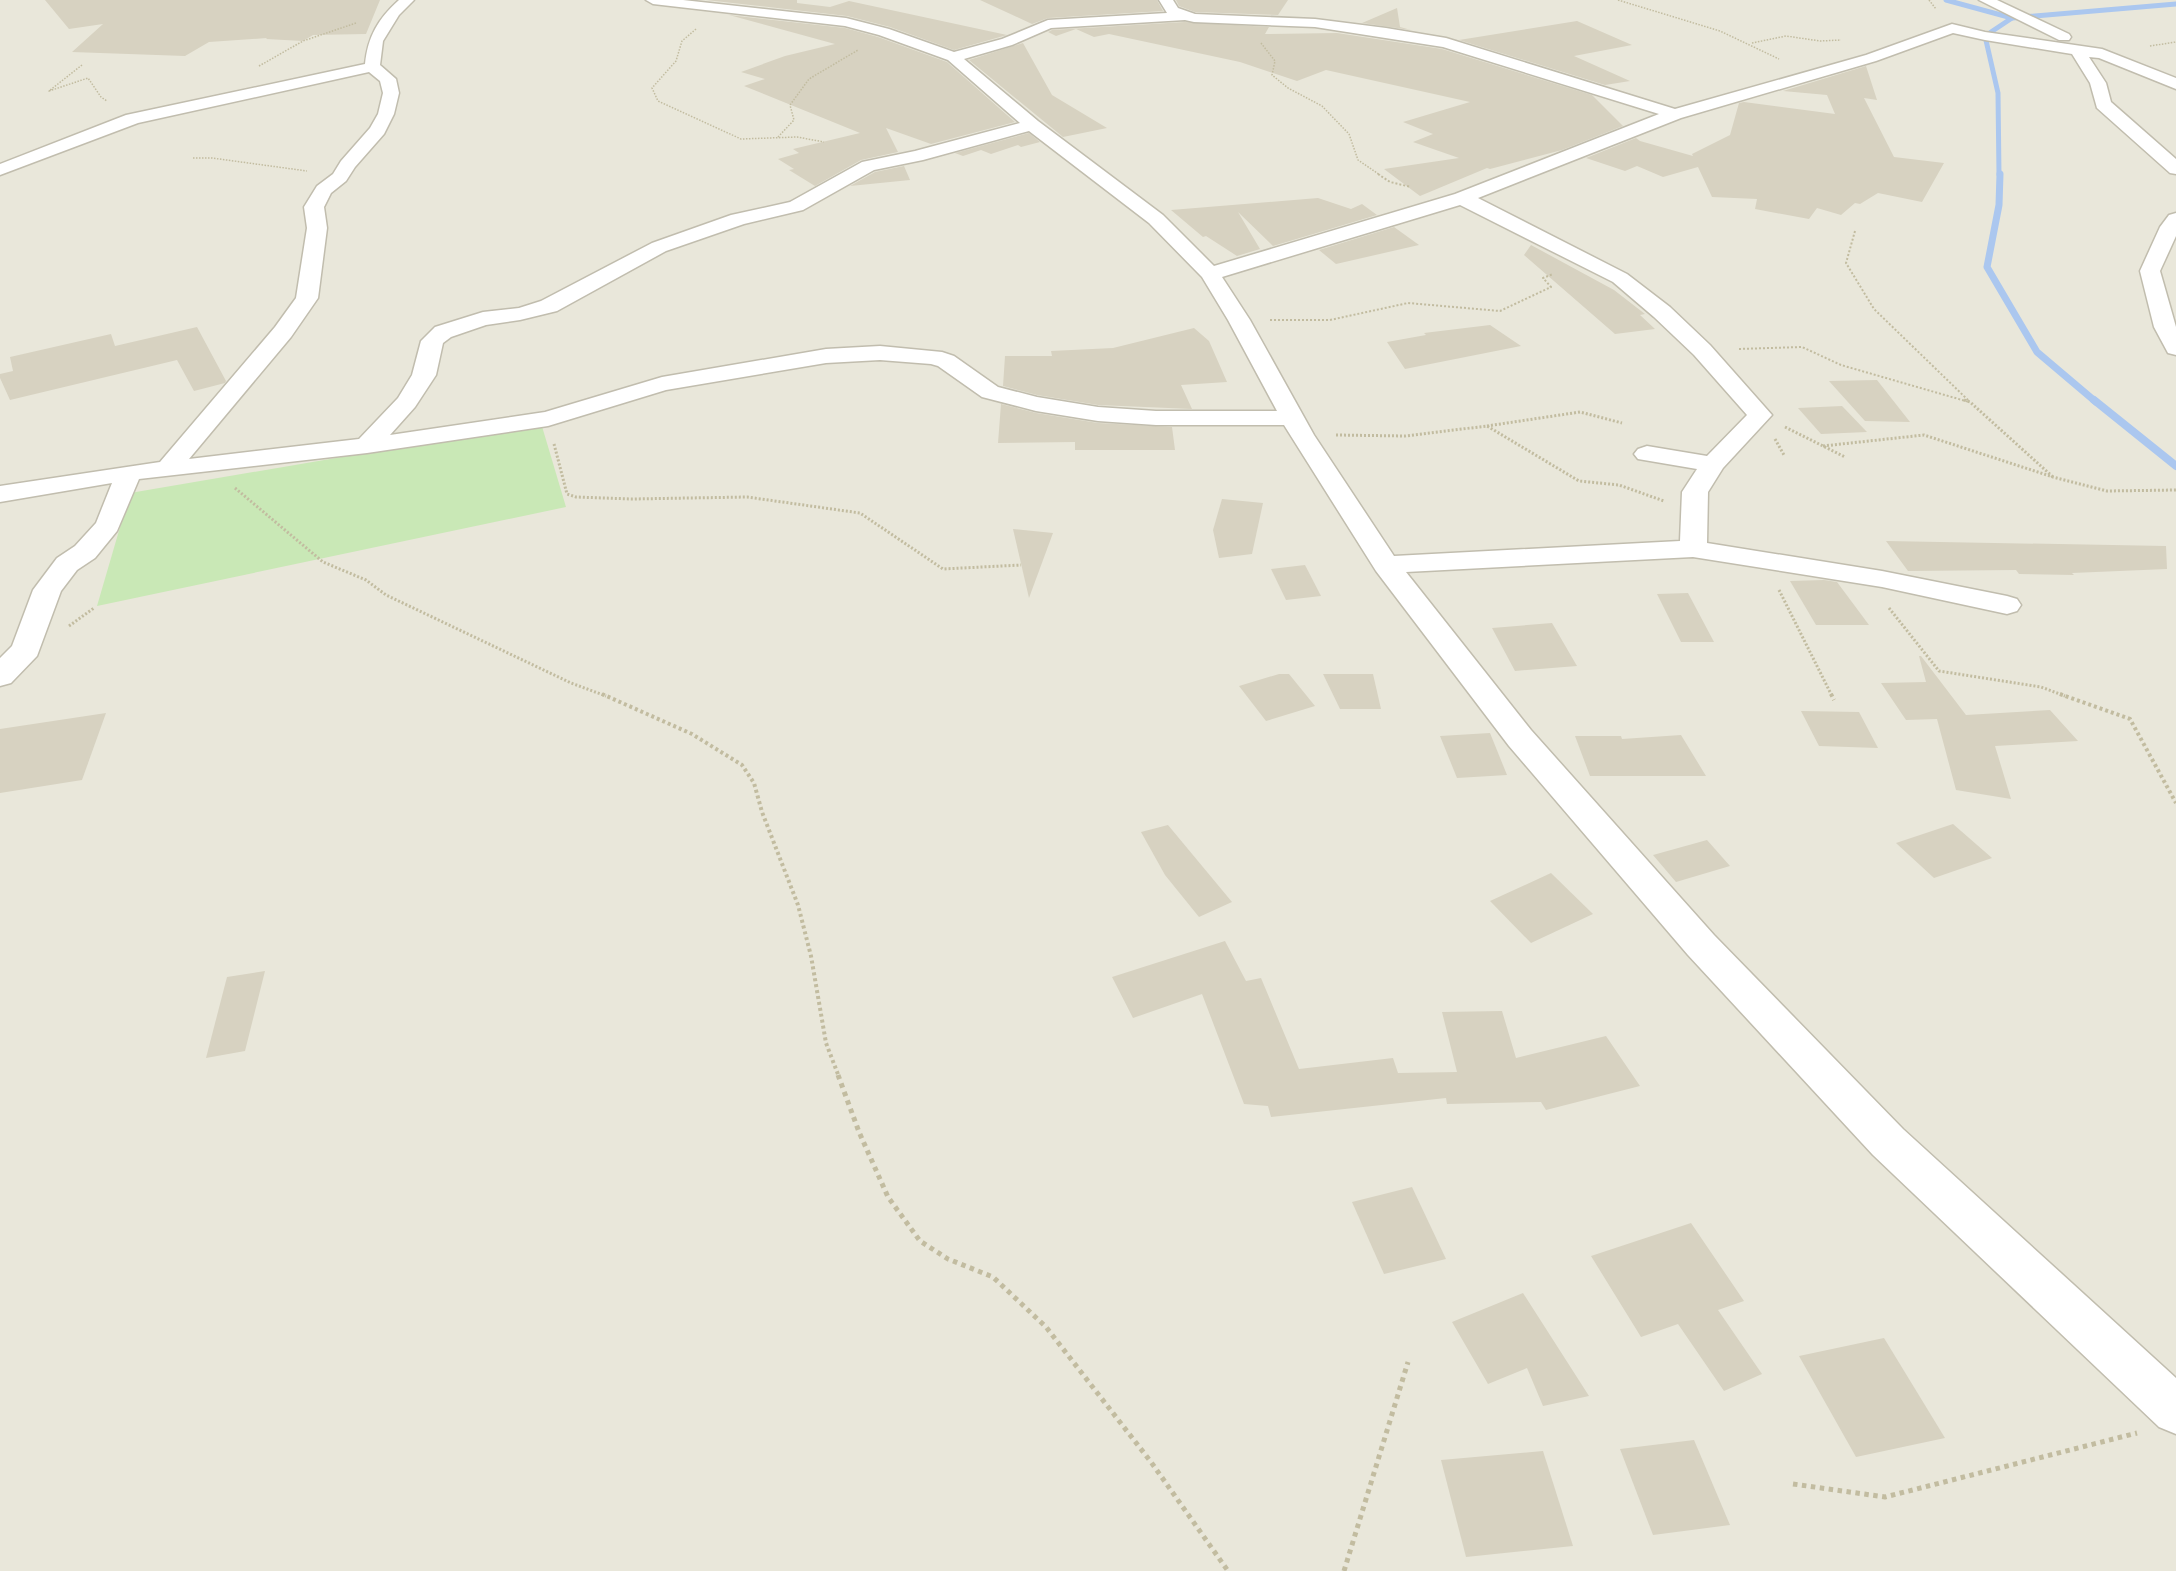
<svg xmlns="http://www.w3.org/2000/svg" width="2176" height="1571" viewBox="0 0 2176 1571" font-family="'PT Sans',sans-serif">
  <rect width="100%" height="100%" fill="#f5f4eb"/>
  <rect fill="#e9e7da" x="0" y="0" width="2176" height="1571"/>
  <polygon fill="#c9e8b6" points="541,423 566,507 97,606 130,493"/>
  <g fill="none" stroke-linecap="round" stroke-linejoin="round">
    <g stroke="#abc7ef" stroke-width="5">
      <polyline points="1946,0 2012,18 2176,4"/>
      <polyline points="1999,175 1998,93 1985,36 2012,18"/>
    </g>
    <polyline stroke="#abc7ef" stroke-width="7" points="2000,174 1999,205 1987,267 2037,352 2096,402"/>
    <polyline stroke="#abc7ef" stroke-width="8" points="2094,400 2176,466"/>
  </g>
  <g fill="#d7d2c1">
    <polygon points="45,0 380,0 366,34 313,35 303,41 266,39 267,38 209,42 185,56 72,52 103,24 69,29"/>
    <polygon points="706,0 797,0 797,3 830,7 849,1 1007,35 954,50 890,27 847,16"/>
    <polygon points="980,0 1157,0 1163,11 1048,18 1032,24"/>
    <polygon points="1176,0 1288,0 1278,15 1195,12 1179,6"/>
    <polygon points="1397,8 1400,27 1411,30 1362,23"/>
    <polygon points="729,15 845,28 878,37 947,62 1015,122 931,144 886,128 898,152 861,160 815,186 789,170 794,169 778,159 799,153 793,149 860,133 744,86 765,79 741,72 785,56 835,44"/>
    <polygon points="1577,21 1632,45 1574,56 1630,81 1605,85 1459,40"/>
    <polygon points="1185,22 1269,27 1265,34 1337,33 1442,49 1592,95 1623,126 1562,150 1490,169 1487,168 1420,196 1384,169 1459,158 1413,142 1433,134 1403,122 1470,102 1326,70 1297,81 1240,62 1109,34 1094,37 1076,29 1056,36 1048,32 1052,30"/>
    <polygon points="1023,43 1052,95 1107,128 1063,137 969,60"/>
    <polygon points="1866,66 1877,100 1864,98 1894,157 1944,163 1922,202 1878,193 1860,204 1855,203 1841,215 1817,208 1809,219 1755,209 1757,199 1712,197 1698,167 1663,177 1637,166 1625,171 1586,158 1636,138 1640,141 1693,156 1692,154 1730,135 1739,103 1744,102 1835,114 1827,95 1783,91"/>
    <polygon points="1029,133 1040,142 1021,147 1018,145 991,154 981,150 963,156 955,153"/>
    <polygon points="904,166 910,180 850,186 875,172"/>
    <polygon points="1318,198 1351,209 1362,204 1377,215 1273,246 1238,212 1260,249 1237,256 1206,236 1203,237 1171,210"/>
    <polygon points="1394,227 1419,245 1336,264 1319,250"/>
    <polygon points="1531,245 1614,290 1645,314 1640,315 1655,329 1615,334 1524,255"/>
    <polygon points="1490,325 1521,346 1405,369 1387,342 1426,335 1424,333"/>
    <polygon points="197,327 226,381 225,383 194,391 177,360 10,400 0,378 0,374 13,371 10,357 111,334 115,346"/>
    <polygon points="1194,328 1209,341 1227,382 1181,385 1192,409 1098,405 1037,395 1003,386 1005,356 1052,356 1051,351 1113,348"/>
    <polygon points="1877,380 1910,422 1865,421 1829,381"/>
    <polygon points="1001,404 1036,413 1098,423 1172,427 1175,450 1075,450 1075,442 998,443"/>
    <polygon points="1842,406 1867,432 1821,434 1798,408"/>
    <polygon points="1222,499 1263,503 1252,554 1219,558 1213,530"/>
    <polygon points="1013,529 1053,533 1029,598"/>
    <polygon points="1886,541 2166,546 2167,569 2072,573 2074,575 2019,574 2016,570 1908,571"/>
    <polygon points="1305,565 1321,596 1286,600 1271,569"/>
    <polygon points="1824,580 1837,582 1869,625 1816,625 1790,581"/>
    <polygon points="1688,593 1714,642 1681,642 1657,594"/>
    <polygon points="1552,623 1577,666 1515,671 1492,628"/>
    <polygon points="1919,656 1921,656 1966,715 2050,710 2078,741 1995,746 2011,799 1956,790 1937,719 1906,720 1881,683 1926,682"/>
    <polygon points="1279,674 1289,674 1315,706 1266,721 1239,686"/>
    <polygon points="1323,674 1373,674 1381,709 1340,709"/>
    <polygon points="1801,711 1859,712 1878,748 1819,746"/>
    <polygon points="106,713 82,780 0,793 0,729"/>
    <polygon points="1490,733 1507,775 1457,778 1440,736"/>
    <polygon points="1681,735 1706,776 1590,776 1575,736 1621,736 1622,739"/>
    <polygon points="1953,824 1992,858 1934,878 1896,843"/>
    <polygon points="1168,825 1232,902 1199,917 1165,875 1141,832"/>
    <polygon points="1707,840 1730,866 1676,882 1653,855"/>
    <polygon points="1551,873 1593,914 1531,943 1490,901"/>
    <polygon points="1225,941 1246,981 1261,978 1299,1069 1393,1058 1398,1073 1457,1072 1442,1012 1502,1011 1516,1058 1606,1036 1640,1086 1546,1110 1541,1102 1447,1104 1446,1098 1271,1117 1268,1106 1244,1104 1202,994 1133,1018 1112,977"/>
    <polygon points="265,971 245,1051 206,1058 227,977"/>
    <polygon points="1412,1187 1446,1259 1384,1274 1352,1202"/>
    <polygon points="1691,1223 1744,1301 1718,1310 1762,1374 1724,1391 1678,1324 1641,1337 1591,1256"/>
    <polygon points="1523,1293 1589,1396 1543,1406 1527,1368 1488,1384 1452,1322"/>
    <polygon points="1884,1338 1945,1438 1856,1457 1799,1356"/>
    <polygon points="1694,1440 1730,1525 1653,1535 1620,1449"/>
    <polygon points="1543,1451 1573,1546 1466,1557 1441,1460"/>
  </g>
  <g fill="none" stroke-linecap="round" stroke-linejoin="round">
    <defs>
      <g id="minor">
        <path d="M399,0H414L399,15L383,41L380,65L396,79L399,93L394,114L384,134L355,167L346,181L331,193L324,207L327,228L318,298L291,337L189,459L359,439L398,398L412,375L421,341L435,327L483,312L519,308L541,301L652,243L731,215L790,202L862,162L915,151L1020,123L948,60L879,35L845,26L653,4L646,0H683L846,18L889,29L954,52L1002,39L1048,20L1167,13L1159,0H1173L1178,8L1195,14L1315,19L1386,28L1446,38L1675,109L1866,55L1952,24L1985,32L2102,49L2176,78V89L2099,58L2089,57L2106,83L2111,102L2176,159V174L2170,173L2097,108L2090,83L2072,54L1985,40L1953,33L1876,61L1681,118L1478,198L1627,274L1670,307L1710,345L1772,415L1723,468L1708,492L1707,543L1882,571L2007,596L2017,599L2021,605L2017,611L2007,614L1882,587L1693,557L1406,572L1531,730L1714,935L1903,1129L2176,1378V1434L2159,1427L1873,1155L1688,955L1509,746L1376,571L1284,425H1156L1098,421L1036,411L982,397L938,366L931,364L880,360L826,363L666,390L548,426L367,453L139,479L117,531L95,558L77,570L61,591L37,656L11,683L0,686V658L12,646L33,590L57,558L75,546L96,523L112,483L0,502V486L160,462L275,327L296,298L307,228L304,207L317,186L333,174L341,161L370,128L378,114L383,93L380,81L369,72L138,123L0,175V164L126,115L365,64C368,36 378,19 399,0ZM1185,20L1194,22L1315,27L1443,47L1659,114L1455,194L1214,266L1163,215L1038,121L964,59L1012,45L1051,28ZM1029,131L1149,223L1202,277L1228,320L1277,411H1156L1098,407L1037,397L998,387L954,356L942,352L880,346L826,349L662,377L545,412L390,435L415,407L436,375L443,343L451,337L486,325L520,320L557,311L666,251L744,224L803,210L874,170L923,160ZM1460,205L1613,282L1654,317L1694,355L1747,415L1707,456L1647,446L1638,449L1634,454L1638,459L1697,469L1682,492L1680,541L1394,556L1314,435L1250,320L1222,277Z"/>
        <polygon points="1979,0 1997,0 2069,34 2071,37 2069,40 2059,40"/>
        <polygon points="2176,213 2176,236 2160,271 2176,327 2176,355 2168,353 2154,327 2140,271 2160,227 2169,215"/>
      </g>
    </defs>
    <use href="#minor" stroke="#c1bdae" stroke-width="3"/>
    <g stroke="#c2bca0" stroke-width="1.5" stroke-dasharray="1.5 1.5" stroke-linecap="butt">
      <polyline points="1618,0 1720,31 1779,59"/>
      <polyline points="1929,0 1936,9"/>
      <polyline points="696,29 682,41 676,61 652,88 658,101 741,139 797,137 824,142"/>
      <polyline points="1261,43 1275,61 1272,75 1288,88 1322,106 1349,134 1358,160 1380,175"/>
      <polyline points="1752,43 1786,36 1820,41 1841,40"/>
      <polyline points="2150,46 2176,42"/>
      <polyline points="82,65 49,91 88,78 101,97 107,101"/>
      <polyline points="259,66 303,41 356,23"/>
      <polyline points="778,137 794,120 790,105 809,79 858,50"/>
      <polyline points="193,158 212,158 307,171"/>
    </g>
    <g stroke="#c2bca0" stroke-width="2" stroke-dasharray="2 2" stroke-linecap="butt">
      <polyline points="1378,174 1390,182 1411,187"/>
      <polyline points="1855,231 1846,263 1874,309 1969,401"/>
      <polyline points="1270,320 1330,320 1408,303 1500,311 1551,287 1543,278 1553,274"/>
      <polyline points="1739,349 1802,347 1841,365 1969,402"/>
    </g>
    <g stroke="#c2bca0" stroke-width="3" stroke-dasharray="2 2" stroke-linecap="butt">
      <polyline points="1964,400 1970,402 2053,477"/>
      <polyline points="1487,426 1580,412 1622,423"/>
      <polyline points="1785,427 1845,457"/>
      <polyline points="1336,435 1405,436 1487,426 1579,481 1619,485 1664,501"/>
      <polyline points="1775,439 1784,455"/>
      <polyline points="554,444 567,494 576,497 632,499 747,497 860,513 943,569 1021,565"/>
      <polyline points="1823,446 1924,435 2053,477 2107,491 2176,490"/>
      <polyline points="235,488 323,562 366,580 386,595 571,683 606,696"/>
      <polyline points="1779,590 1832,696"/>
      <polyline points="1889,608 1939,671 2041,687 2065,696"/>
      <polyline points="69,626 94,608"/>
    </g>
    <g stroke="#c2bca0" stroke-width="4" stroke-dasharray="3 3" stroke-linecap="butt">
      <polyline points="602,694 692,734 742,765 754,783 762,812 798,905 811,956 826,1043 839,1077"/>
      <polyline points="1831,694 1834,700"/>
      <polyline points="2060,694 2130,719 2176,803"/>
    </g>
    <g stroke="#c2bca0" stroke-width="5" stroke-dasharray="4.5 4.5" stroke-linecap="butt">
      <polyline points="838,1075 859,1132 888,1197 920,1241 948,1259 993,1277 1046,1327 1151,1462 1228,1571"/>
      <polyline points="1793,1484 1885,1497 2137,1433"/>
      <polyline points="1344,1571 1408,1362"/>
    </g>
    <use href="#minor" fill="#fff" fill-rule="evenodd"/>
  </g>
</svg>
